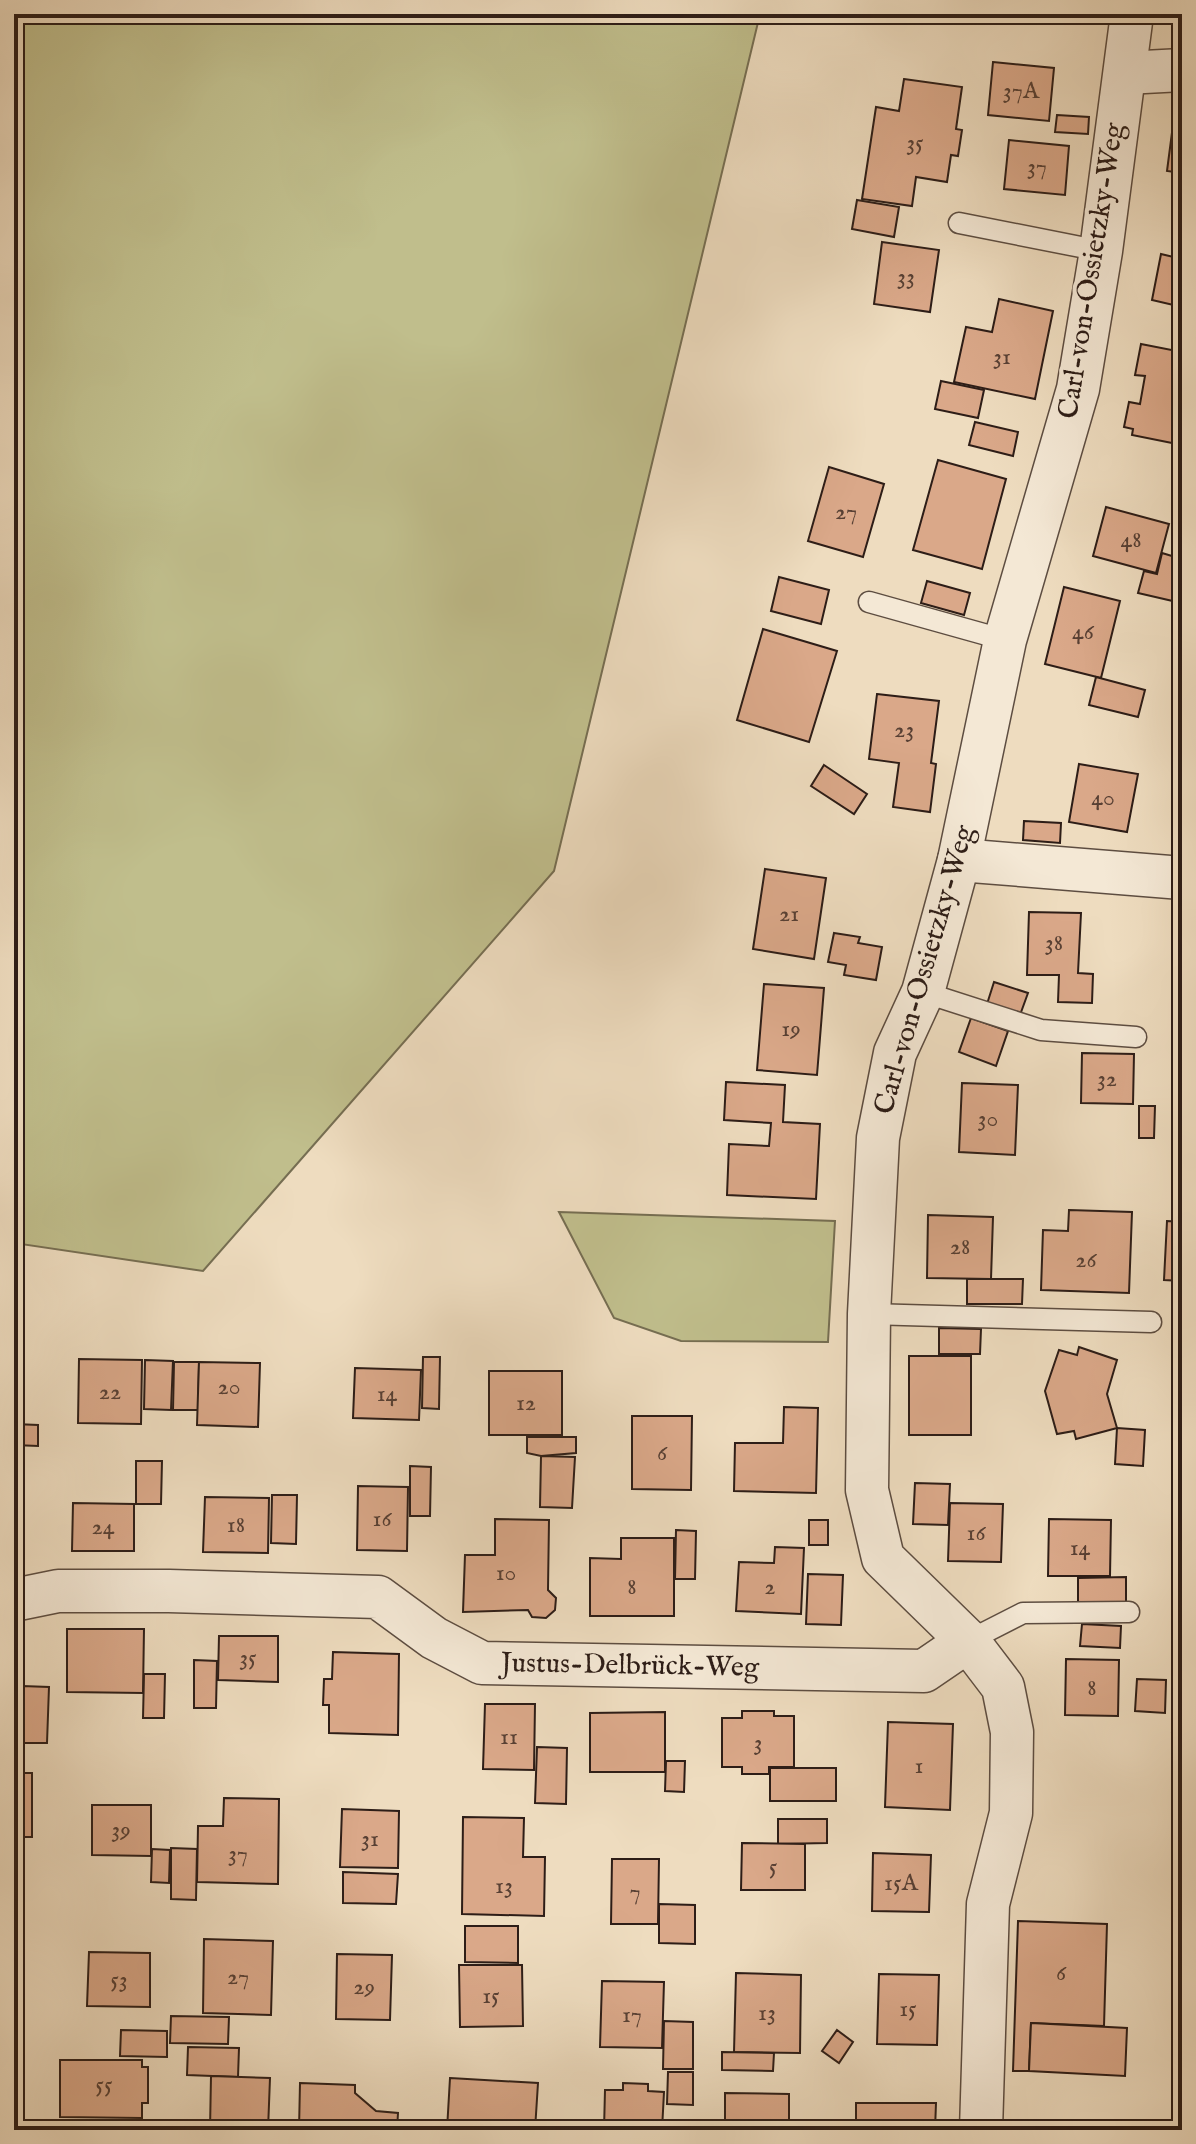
<svg xmlns="http://www.w3.org/2000/svg" width="1196" height="2144" viewBox="0 0 1196 2144" font-family="'IM FELL English',serif">
  <rect width="100%" height="100%" fill="#eedcbf"/>
  <filter id="stains"><feTurbulence type="fractalNoise" baseFrequency=".0025" numOctaves="4"/><feColorMatrix values="0 0 0 0 .2 0 0 0 0 .09 0 0 0 0 .02 0 0 0 .5 -.17"/></filter>
  <radialGradient id="worn" r=".72"><stop offset=".6" stop-color="#630" stop-opacity="0"/><stop offset="1" stop-color="#630" stop-opacity=".3"/></radialGradient>
  <g fill="#c0be8c" stroke="#766e52" stroke-width="2">
    <polygon points="14,14 760,14 554,871 203,1271 14,1243"/>
    <polygon points="559,1212 835,1221 828,1342 681,1341 614,1318"/>
  </g>
  <g fill="#daa889" stroke="#2d1d17" stroke-width="2">
    <polygon points="993,62 1054,68 1049,121 988,115"/>
    <polygon points="904,79 962,87 956,129 962,130 958,156 951,155 947,182 916,177 912,206 862,199 876,107 899,111"/>
    <polygon points="1057,115 1089,117 1088,134 1055,132"/>
    <polygon points="1174,117 1182,118 1182,173 1167,171"/>
    <polygon points="1009,140 1069,146 1065,195 1004,189"/>
    <polygon points="857,200 899,207 894,237 852,229"/>
    <polygon points="882,242 939,250 930,312 874,304"/>
    <polygon points="1161,254 1182,259 1182,307 1152,300"/>
    <polygon points="999,299 1053,311 1035,399 954,382 966,327 992,332"/>
    <polygon points="1141,344 1182,352 1182,445 1132,435 1133,429 1124,427 1129,402 1140,404 1145,376 1135,375"/>
    <polygon points="941,381 984,390 978,418 935,409"/>
    <polygon points="975,422 1018,432 1013,456 969,445"/>
    <polygon points="938,460 1006,479 982,569 913,550"/>
    <polygon points="829,467 884,484 863,557 808,541"/>
    <polygon points="1106,507 1169,524 1156,573 1093,556"/>
    <polygon points="1162,553 1182,559 1182,582 1177,602 1138,593 1144,571 1157,574"/>
    <polygon points="779,577 829,590 821,624 771,611"/>
    <polygon points="927,581 970,593 964,615 921,603"/>
    <polygon points="1064,587 1120,601 1101,678 1045,664"/>
    <polygon points="763,629 837,651 809,742 737,720"/>
    <polygon points="1096,677 1145,690 1138,717 1089,705"/>
    <polygon points="877,694 939,701 931,763 936,764 930,812 893,807 899,763 869,759"/>
    <polygon points="1079,764 1138,774 1127,832 1069,822"/>
    <polygon points="824,765 867,794 854,814 811,786"/>
    <polygon points="1024,821 1061,823 1060,843 1023,840"/>
    <polygon points="765,869 826,878 814,959 753,949"/>
    <polygon points="1029,912 1081,913 1078,973 1093,974 1092,1003 1058,1002 1059,975 1027,975"/>
    <polygon points="834,933 860,937 858,943 882,947 876,980 844,975 846,965 828,962"/>
    <polygon points="994,982 1028,993 1020,1015 987,1004"/>
    <polygon points="764,984 824,988 817,1075 757,1070"/>
    <polygon points="971,1018 1008,1031 996,1066 959,1052"/>
    <polygon points="1082,1053 1134,1054 1133,1104 1081,1103"/>
    <polygon points="726,1082 785,1085 783,1122 820,1124 816,1199 727,1195 729,1144 769,1146 771,1123 724,1120"/>
    <polygon points="962,1083 1018,1085 1015,1155 959,1152"/>
    <polygon points="1139,1106 1155,1106 1154,1138 1139,1138"/>
    <polygon points="1069,1210 1132,1212 1129,1293 1041,1290 1043,1230 1068,1231"/>
    <polygon points="928,1215 993,1217 991,1279 927,1278"/>
    <polygon points="1167,1221 1182,1222 1182,1281 1164,1280"/>
    <polygon points="967,1279 1023,1279 1022,1304 967,1304"/>
    <polygon points="939,1328 981,1329 980,1354 939,1354"/>
    <polygon points="1079,1347 1117,1360 1107,1394 1117,1428 1076,1439 1074,1431 1057,1434 1045,1391 1059,1350 1077,1355"/>
    <rect x="909" y="1356" width="62" height="79"/>
    <polygon points="423,1357 440,1357 439,1409 422,1408"/>
    <polygon points="79,1359 142,1360 141,1424 78,1423"/>
    <polygon points="145,1360 173,1361 171,1410 144,1409"/>
    <polygon points="174,1362 199,1362 198,1410 173,1410"/>
    <polygon points="199,1362 260,1363 258,1427 197,1425"/>
    <polygon points="355,1368 421,1370 419,1420 353,1418"/>
    <rect x="489" y="1371" width="73" height="64"/>
    <polygon points="784,1407 818,1408 816,1493 734,1491 735,1443 783,1443"/>
    <polygon points="632,1416 692,1416 691,1490 632,1489"/>
    <polygon points="14,1424 38,1425 38,1446 14,1445"/>
    <polygon points="1117,1428 1145,1430 1143,1466 1115,1464"/>
    <polygon points="527,1437 576,1437 576,1453 541,1456 527,1453"/>
    <polygon points="541,1456 575,1457 572,1508 540,1507"/>
    <polygon points="136,1461 162,1461 161,1504 136,1504"/>
    <polygon points="410,1466 431,1467 430,1516 410,1516"/>
    <polygon points="14,1470 20,1470 17,1555 14,1555"/>
    <polygon points="915,1483 950,1484 948,1525 913,1524"/>
    <polygon points="358,1486 408,1487 407,1551 357,1550"/>
    <polygon points="272,1495 297,1495 296,1544 271,1543"/>
    <polygon points="205,1497 269,1498 268,1553 203,1552"/>
    <polygon points="73,1503 134,1504 134,1551 72,1551"/>
    <polygon points="950,1503 1003,1504 1001,1562 948,1561"/>
    <polygon points="495,1519 549,1520 548,1590 556,1598 555,1610 546,1618 532,1617 528,1610 463,1612 465,1555 495,1555"/>
    <polygon points="1049,1519 1111,1520 1110,1576 1048,1576"/>
    <rect x="809" y="1520" width="19" height="25"/>
    <polygon points="676,1530 696,1531 695,1579 675,1579"/>
    <rect x="1172" y="1534" width="10" height="53"/>
    <polygon points="621,1538 674,1538 674,1616 590,1616 590,1558 621,1559"/>
    <polygon points="775,1547 804,1548 801,1614 736,1611 739,1562 774,1563"/>
    <polygon points="808,1574 843,1575 841,1625 806,1624"/>
    <polygon points="1126,1577 1126,1605 1078,1606 1078,1578"/>
    <polygon points="1082,1624 1121,1626 1120,1648 1080,1646"/>
    <polygon points="67,1629 144,1629 143,1693 67,1692"/>
    <polygon points="219,1636 278,1636 278,1682 218,1680"/>
    <polygon points="1176,1638 1182,1638 1182,1732 1172,1732"/>
    <rect x="14" y="1652" width="6" height="49"/>
    <polygon points="333,1652 399,1654 398,1735 329,1733 329,1705 323,1705 324,1679 332,1679"/>
    <polygon points="1066,1659 1119,1660 1118,1716 1065,1715"/>
    <polygon points="194,1660 217,1661 216,1708 194,1708"/>
    <polygon points="144,1674 165,1674 164,1718 143,1718"/>
    <polygon points="1137,1679 1166,1680 1165,1713 1135,1711"/>
    <polygon points="22,1686 49,1687 47,1743 21,1743"/>
    <polygon points="485,1704 535,1704 534,1770 483,1769"/>
    <polygon points="742,1711 774,1711 774,1716 794,1716 794,1767 769,1767 769,1774 742,1774 742,1767 722,1767 722,1718 742,1718"/>
    <polygon points="665,1712 665,1772 590,1772 590,1713"/>
    <polygon points="888,1722 953,1724 950,1810 885,1807"/>
    <polygon points="537,1747 567,1748 566,1804 535,1803"/>
    <polygon points="666,1761 685,1761 684,1792 665,1791"/>
    <rect x="770" y="1768" width="66" height="33"/>
    <rect x="14" y="1773" width="18" height="64"/>
    <polygon points="224,1798 279,1799 278,1884 197,1882 198,1826 223,1826"/>
    <polygon points="92,1805 151,1805 151,1856 92,1855"/>
    <polygon points="342,1809 399,1811 398,1868 340,1867"/>
    <polygon points="463,1817 524,1818 523,1857 545,1857 544,1916 462,1914"/>
    <polygon points="778,1819 827,1819 827,1843 778,1844"/>
    <polygon points="742,1843 805,1844 805,1890 741,1890"/>
    <polygon points="171,1848 197,1849 196,1900 171,1899"/>
    <polygon points="152,1849 170,1850 169,1883 151,1882"/>
    <polygon points="873,1853 931,1855 929,1912 872,1911"/>
    <polygon points="612,1859 659,1859 658,1924 611,1924"/>
    <polygon points="343,1872 398,1874 396,1904 343,1903"/>
    <polygon points="659,1904 695,1905 695,1944 659,1943"/>
    <polygon points="1018,1921 1107,1924 1104,2026 1031,2023 1029,2071 1013,2071"/>
    <polygon points="465,1926 518,1926 518,1963 465,1962"/>
    <polygon points="204,1939 273,1941 271,2015 203,2013"/>
    <polygon points="89,1952 150,1953 150,2007 87,2006"/>
    <polygon points="337,1954 392,1955 390,2020 336,2019"/>
    <polygon points="459,1965 522,1965 523,2026 460,2027"/>
    <polygon points="736,1973 801,1975 800,2053 734,2052"/>
    <polygon points="879,1974 939,1975 937,2045 877,2044"/>
    <polygon points="602,1981 664,1982 662,2048 600,2047"/>
    <polygon points="171,2016 229,2017 228,2044 170,2043"/>
    <polygon points="664,2021 693,2022 693,2069 663,2069"/>
    <polygon points="1031,2023 1127,2028 1125,2076 1029,2071"/>
    <polygon points="121,2030 167,2031 167,2057 120,2056"/>
    <polygon points="837,2030 853,2042 839,2063 822,2051"/>
    <polygon points="188,2047 239,2048 238,2077 187,2075"/>
    <polygon points="722,2052 774,2053 773,2071 722,2070"/>
    <polygon points="60,2060 142,2060 142,2067 148,2067 148,2103 142,2103 142,2118 60,2117"/>
    <polygon points="668,2072 693,2072 693,2105 667,2104"/>
    <polygon points="211,2076 270,2078 268,2130 210,2130"/>
    <polygon points="450,2078 538,2083 535,2130 447,2130"/>
    <polygon points="300,2083 355,2085 355,2093 376,2111 398,2113 397,2130 299,2130"/>
    <polygon points="623,2083 648,2084 648,2091 664,2092 662,2130 604,2130 605,2090 623,2090"/>
    <polygon points="725,2093 789,2094 789,2130 725,2130"/>
    <polygon points="856,2103 936,2103 935,2130 856,2130"/>
  </g>
  <g fill="none" stroke-linecap="round" stroke-linejoin="round">
    <defs>
      <g id="service">
        <polyline points="959,223 1101,251"/>
        <polyline points="869,602 1005,640"/>
        <polyline points="923,992 1041,1030 1136,1037"/>
        <polyline points="869,1314 1151,1322"/>
        <polyline points="968,1641 1023,1613 1129,1612"/>
      </g>
      <g id="minor">
        <polyline points="1125,73 1182,70"/>
        <polyline points="959,860 1182,878"/>
        <polyline points="14,1600 58,1591 169,1591 378,1597 434,1638 482,1663 924,1671 968,1641"/>
        <polyline points="981,2130 988,1904 1011,1813 1012,1732 1003,1687 968,1641 883,1558 867,1490 869,1314 878,1138 895,1053 923,992 959,860 1005,640 1078,389 1101,251 1132,14"/>
      </g>
    </defs>
    <use href="#service" stroke="#5d4d41" stroke-width="23"/>
    <use href="#minor" stroke="#5d4d41" stroke-width="45"/>
    <use href="#service" stroke="#f4e8d5" stroke-width="20"/>
    <use href="#minor" stroke="#f4e8d5" stroke-width="42"/>
  </g>
  <g text-anchor="middle" dominant-baseline="central" stroke-width="8" stroke-linejoin="round" paint-order="stroke">
    <g font-size="24" fill="#584034">
      <text x="1021" y="91">37A</text>
      <text x="915" y="143">35</text>
      <text x="1037" y="167">37</text>
      <text x="906" y="277">33</text>
      <text x="1002" y="357">31</text>
      <text x="846" y="512">27</text>
      <text x="1131" y="540">48</text>
      <text x="1083" y="632">46</text>
      <text x="904" y="730">23</text>
      <text x="1103" y="798">40</text>
      <text x="789" y="914">21</text>
      <text x="1054" y="943">38</text>
      <text x="791" y="1029">19</text>
      <text x="1107" y="1079">32</text>
      <text x="988" y="1119">30</text>
      <text x="960" y="1247">28</text>
      <text x="1086" y="1260">26</text>
      <text x="229" y="1387">20</text>
      <text x="110" y="1392">22</text>
      <text x="387" y="1394">14</text>
      <text x="526" y="1403">12</text>
      <text x="662" y="1453">6</text>
      <text x="382" y="1519">16</text>
      <text x="236" y="1525">18</text>
      <text x="103" y="1527">24</text>
      <text x="976" y="1533">16</text>
      <text x="1080" y="1548">14</text>
      <text x="506" y="1573">10</text>
      <text x="632" y="1587">8</text>
      <text x="770" y="1587">2</text>
      <text x="248" y="1658">35</text>
      <text x="1092" y="1688">8</text>
      <text x="509" y="1737">11</text>
      <text x="758" y="1743">3</text>
      <text x="919" y="1766">1</text>
      <text x="121" y="1830">39</text>
      <text x="370" y="1839">31</text>
      <text x="238" y="1854">37</text>
      <text x="773" y="1867">5</text>
      <text x="901" y="1883">15A</text>
      <text x="504" y="1886">13</text>
      <text x="635" y="1892">7</text>
      <text x="1061" y="1973">6</text>
      <text x="238" y="1977">27</text>
      <text x="119" y="1980">53</text>
      <text x="364" y="1987">29</text>
      <text x="491" y="1996">15</text>
      <text x="908" y="2009">15</text>
      <text x="767" y="2013">13</text>
      <text x="632" y="2015">17</text>
      <text x="104" y="2085">55</text>
    </g>
    <g font-size="28" fill="#2d1d17" stroke="#f4e8d5">
      <text transform="translate(1092 271) rotate(-81)">Carl-von-Ossietzky-Weg</text>
      <text transform="translate(925 970) rotate(-74)">Carl-von-Ossietzky-Weg</text>
      <text transform="translate(630 1666) rotate(1)">Justus-Delbrück-Weg</text>
    </g>
  </g>
  <rect width="1196" height="2144" fill="none" stroke="#eedcbf" stroke-width="48"/>
  <rect x="16" y="16" width="1164" height="2112" fill="none" stroke="#2d1d17" stroke-width="4"/>
  <rect x="24" y="24" width="1148" height="2096" fill="none" stroke="#2d1d17" stroke-width="2"/>
  <rect width="100%" height="100%" filter="url(#stains)"/>
  <rect width="100%" height="100%" fill="url(#worn)"/>
</svg>
